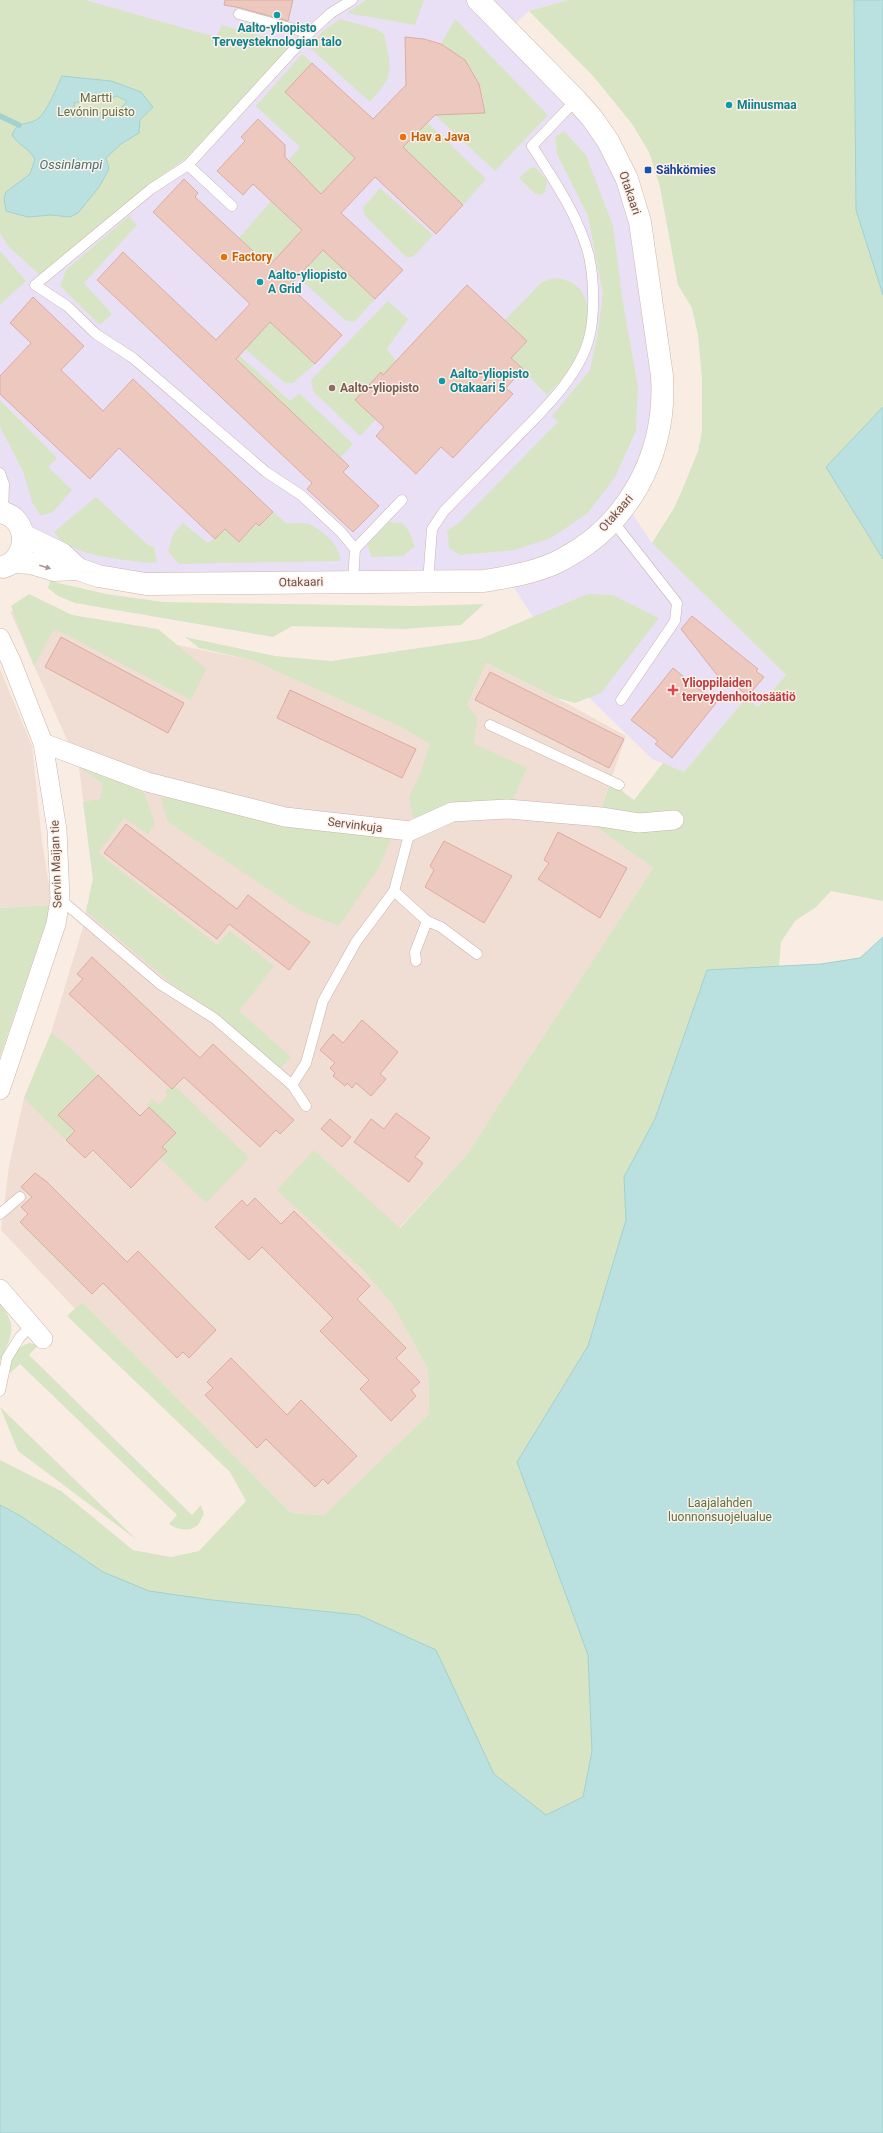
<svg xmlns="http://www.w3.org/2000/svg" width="883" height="2133" viewBox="0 0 883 2133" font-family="Roboto,sans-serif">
  <rect width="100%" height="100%" fill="#f9ede3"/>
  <g fill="#f0ddd3">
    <polygon points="10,611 251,660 403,728 447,644 557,698 626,736 595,826 653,868 505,1095 469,1152 399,1228 314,1150 362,1269 392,1304 428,1369 429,1414 324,1515 291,1513 82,1302 75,1309 1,1230 9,1166 24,1098 51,1033 83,927 93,879 79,767"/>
    <polygon points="0,669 32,746 42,841 52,905 0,908"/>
  </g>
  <polygon fill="#eae0f5" points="0,0 568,0 529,11 507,31 576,100 627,179 664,400 626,504 652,543 786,675 758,707 746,698 684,772 652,759 578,687 507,577 98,576 0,512"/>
  <g fill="#d7e5c4">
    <polygon points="0,0 85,0 216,37 222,25 283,42 287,45 288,51 185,159 143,189 40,275 9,247 0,233"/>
    <polygon points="366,0 424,0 415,25 347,13"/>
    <polygon points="568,0 883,0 883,901 831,891 816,907 795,921 781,942 779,966 821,964 860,958 883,937 883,2133 0,1626 0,1460 61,1491 133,1550 171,1557 199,1551 246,1501 230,1472 67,1316 82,1302 291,1513 324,1515 429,1414 428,1369 392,1304 362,1269 277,1190 314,1150 400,1228 469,1152 505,1095 653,868 595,826 609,786 618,788 634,800 663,763 684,772 746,698 758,707 786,675 652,543 674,508 683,488 698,451 702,431 702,379 698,335 692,308 678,285 660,187 649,152 632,124 594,77 529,11"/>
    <path d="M340,19L376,29L384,34C392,72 395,73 370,102L309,47L323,31Z"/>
    <path d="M455,19L548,115L495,171L435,115L485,113C482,79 471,62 441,44Z"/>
    <polygon points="302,54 312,63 285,92 355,158 321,194 288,161 300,147 256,106"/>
    <polygon points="427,122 486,179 463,205 403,147"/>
    <polygon points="564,131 586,155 613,226 623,303 638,387 636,431 615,477 588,513 551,538 515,550 460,555 449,548 447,531 458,524 558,422 552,416 590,370 597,338 603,294 588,216 557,154 555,137"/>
    <polygon points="535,167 547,180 545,192 541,195 535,194 519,178 530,168"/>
    <polygon points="380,188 433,235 413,257 406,257 365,216 363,208"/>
    <polygon points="271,201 302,230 269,266 239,238"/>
    <polygon points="129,216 137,225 84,283 112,314 100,325 60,286 66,270"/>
    <polygon points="323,250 375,299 354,322 345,320 298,277"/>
    <polygon points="0,251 26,281 0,305"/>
    <path d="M554,278C605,282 587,340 569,369C563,378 555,387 547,395L511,358L527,341L505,320L542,282Z"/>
    <polygon points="388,301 408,319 387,349 396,361 383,375 381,372 376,419 360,436 313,391 311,380"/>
    <polygon points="270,322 315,364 293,383 285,383 245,349"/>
    <polygon points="239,355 290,401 299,393 353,444 340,458 235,359"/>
    <polygon points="0,400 57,458 48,467 72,490 53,512 41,516 32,502 23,471 0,427"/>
    <path d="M96,497L148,545L154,547L157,562L148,563C121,559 70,557 54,532Z"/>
    <path d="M273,512L286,523C293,524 303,522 309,524C322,530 341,546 340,561L179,564L168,552L173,534L183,523L208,543L225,529L239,542L256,523L259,526Z"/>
    <polygon points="389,522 402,523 409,531 415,546 403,556 372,557 367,545"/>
    <polygon points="50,581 106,594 163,602 414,606 484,604 461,625 403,629 292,626 273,637 75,603 58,596 48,588"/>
    <polygon points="29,594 72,615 158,629 206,669 191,700 59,631 53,631 34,666 11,606"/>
    <polygon points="588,594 613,595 659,618 601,693 575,703 557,698 486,663 467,705 477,718 474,744 527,768 512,801 464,802 413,818 409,797 421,772 430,744 403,728 251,660 199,648 185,637 275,656 331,661 480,639"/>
    <polygon points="79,767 139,788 145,795 155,824 148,834 124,818 98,853 217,945 230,931 274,966 239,1011 291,1057 281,1068 214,1011 171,983 86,911 93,879 83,802 100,799 103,784"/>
    <polygon points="161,798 175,798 281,827 393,835 378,869 339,926 301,911 168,822"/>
    <polygon points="52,905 0,1057 0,908"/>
    <polygon points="51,1033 65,1043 98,1075 59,1115 75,1131 66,1140 24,1098"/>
    <polygon points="175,1086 249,1158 206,1203 160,1158 167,1151 162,1147 176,1133 147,1105 152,1099 159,1105 168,1095 165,1091 169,1087 172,1089"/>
    <path d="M0,1304C19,1327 11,1337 0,1361Z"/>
    <path d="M29,1343L38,1345L29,1355L192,1515L201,1505L204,1514L198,1525C190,1532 177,1530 169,1524L177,1515L20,1364L10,1373C9,1360 16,1347 29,1343Z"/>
    <polygon points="0,1407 137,1540 18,1451"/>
  </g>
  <g fill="#bae1df" stroke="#a2d1d0" fill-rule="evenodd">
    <polygon points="854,0 883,0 883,295 856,210"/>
    <path d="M62,76L111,81L141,92L153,107L140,120L139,133L121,144L106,158L109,169L99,187L78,213L70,217L51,215L28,217L6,211L4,198L6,192L30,174L35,159C29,148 18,145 12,135C17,120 29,126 39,118C47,111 57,87 62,76ZM117,96L127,101L117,113L104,110L95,116L79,118L75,114L74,103L94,99L104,101Z"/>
    <polygon points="883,407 883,559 826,467"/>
    <polygon points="883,937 883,2133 0,2133 0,1505 19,1515 103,1572 149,1591 212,1600 359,1615 436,1650 494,1774 546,1815 583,1797 592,1751 588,1655 517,1462 588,1346 626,1220 624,1177 655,1119 707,970 821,964 860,958"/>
  </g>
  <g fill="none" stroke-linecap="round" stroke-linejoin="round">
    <polyline stroke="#a2d1d0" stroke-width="5.5" points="0,116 19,125"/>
  </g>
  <g fill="#ecc8be" stroke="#ddaca0">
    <polygon points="225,0 293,0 288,21 241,8 224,5"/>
    <polygon points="405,37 424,39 441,44 465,60 479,84 485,113 435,115 403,147 463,205 436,234 375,177 341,213 403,270 375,299 323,250 289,286 342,335 315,364 270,322 236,359 349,466 343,472 379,506 353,532 307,489 312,483 97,280 123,252 216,340 250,304 153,212 184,179 198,193 195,197 269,266 302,230 253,184 243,195 217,171 245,141 241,137 258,119 285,145 285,157 321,194 355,158 285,92 312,63 373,119 406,85"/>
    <polygon points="467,285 527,341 511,358 523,369 506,388 513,394 453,458 441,447 416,474 376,436 384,427 355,400 381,372 383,375"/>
    <polygon points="33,297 84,346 61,370 103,411 133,379 273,512 259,526 256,523 239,542 225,529 215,539 119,448 90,479 0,394 0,376 31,343 10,323"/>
    <polygon points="692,616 758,669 756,671 764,677 748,696 732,683 728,689 681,629"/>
    <polygon points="61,637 184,703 168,733 45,667"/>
    <polygon points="673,668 716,703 672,758 655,744 658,741 631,720"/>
    <polygon points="490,672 624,739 609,768 475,700"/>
    <polygon points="290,690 416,749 402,778 277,718"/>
    <polygon points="126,824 237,909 248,895 310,942 289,970 229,924 217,939 104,853"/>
    <polygon points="558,832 627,868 600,918 538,879 549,863 544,860"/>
    <polygon points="444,841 512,876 484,923 425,887 434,870 430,866"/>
    <polygon points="92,957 200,1058 213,1044 294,1120 280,1134 276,1130 260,1147 184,1077 172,1089 69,994 83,979 77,974"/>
    <polygon points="362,1020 398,1052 380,1074 386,1079 371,1096 356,1083 352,1088 347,1083 345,1086 333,1076 335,1073 330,1068 335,1063 320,1050 333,1034 343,1043"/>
    <polygon points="98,1075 140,1116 149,1107 176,1133 162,1147 167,1151 131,1188 93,1150 85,1158 66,1140 75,1131 58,1115"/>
    <polygon points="396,1113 430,1138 415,1157 423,1163 409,1182 354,1142 371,1119 384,1129"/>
    <polygon points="330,1119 351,1137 342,1147 321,1129"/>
    <polygon points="35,1173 47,1182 127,1262 138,1251 216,1330 189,1358 183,1352 177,1358 103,1283 92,1294 20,1222 28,1214 21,1207 32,1197 21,1187"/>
    <polygon points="255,1198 281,1224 294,1211 370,1286 357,1299 406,1348 396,1358 420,1382 411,1390 416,1396 391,1421 360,1389 369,1380 320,1331 333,1318 262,1247 249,1260 215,1227 242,1200 247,1206"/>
    <polygon points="231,1358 287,1415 301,1400 357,1456 328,1484 323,1479 315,1487 266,1439 257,1448 205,1395 213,1388 207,1382"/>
  </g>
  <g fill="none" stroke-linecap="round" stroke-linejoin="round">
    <defs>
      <g id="lane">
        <polyline points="352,0 331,13 309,33 188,165 151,189 35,285 67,306 96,334 133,358 266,472 301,495 341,532 355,549 402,500"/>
        <polyline points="239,14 309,33"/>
        <polyline points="188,165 232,206"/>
        <polyline points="0,473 4,484 3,513"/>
        <polyline points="612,520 677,603 675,621 621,700"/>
        <polyline points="353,581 355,549"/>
        <path d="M428,582L432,529L444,511C466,489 488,466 510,444C538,415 579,378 589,338C595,315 594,279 589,256C579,217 554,180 532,146L576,100"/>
        <polyline points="490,725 619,785"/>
        <polyline points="394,891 427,921 441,927 477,954"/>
        <polyline points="60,899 160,984 214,1018 292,1085 306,1106"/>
        <polyline points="416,961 415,952 427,921"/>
        <polyline points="292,1085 306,1063 323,1001 356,942 394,891 410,831"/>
        <polyline points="0,1214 20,1197"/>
        <polyline points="0,1391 7,1358 20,1337 31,1326"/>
      </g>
      <g id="street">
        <polyline points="0,638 11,661 43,743 57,830 60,899 56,924 0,1090"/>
        <polyline points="43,743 147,782 285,817 410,831 452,812 507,809 601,817 639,823 674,820"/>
        <polyline points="0,1289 43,1339"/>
      </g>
      <g id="secondary">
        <path d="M0,512C30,517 30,559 3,567"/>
        <polyline points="23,535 62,554 78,569"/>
        <path d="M13,562L31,563L54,570L78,569L98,576L146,584L484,581C508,577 533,573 555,563C628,528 667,455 662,376L640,222L627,179L608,141L592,118L576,100L478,0"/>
      </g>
    </defs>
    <use href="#lane" stroke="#c9b4ab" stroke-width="11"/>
    <use href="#street" stroke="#c9b4ab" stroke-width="20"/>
    <use href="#secondary" stroke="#ceb5ac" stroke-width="23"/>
    <use href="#lane" stroke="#fff" stroke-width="10"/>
    <use href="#street" stroke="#fff" stroke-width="19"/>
    <use href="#secondary" stroke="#fff" stroke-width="22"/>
  </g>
  <defs><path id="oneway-solid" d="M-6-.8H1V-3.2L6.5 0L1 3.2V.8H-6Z"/></defs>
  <use fill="#a99794" href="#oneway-solid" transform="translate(45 567) rotate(16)"/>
  <g fill="#0f9aa8" stroke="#fdf1e9" stroke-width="1.5">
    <circle cx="277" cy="15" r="4"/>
    <circle cx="729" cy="105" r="4"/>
    <circle cx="260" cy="282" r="4"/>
    <circle cx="442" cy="381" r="4"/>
  </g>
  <g fill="#e8710a" stroke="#fdf1e9" stroke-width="1.5">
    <circle cx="403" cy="137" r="4"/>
    <circle cx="224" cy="257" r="4"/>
  </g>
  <rect fill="#1a4fb4" stroke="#fdf1e9" stroke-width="1.5" x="644" y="166" width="8" height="8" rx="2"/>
  <circle fill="#8d6e63" stroke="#fdf1e9" stroke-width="1.5" cx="332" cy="388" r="4"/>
  <path fill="#e0444e" stroke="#fdf1e9" stroke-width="1.5" d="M671 684h4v4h4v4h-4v4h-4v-4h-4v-4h4z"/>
  <g text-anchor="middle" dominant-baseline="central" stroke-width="3" stroke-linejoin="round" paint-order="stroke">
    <g font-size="12" font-weight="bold" fill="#0d838f" stroke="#fdf1e9" text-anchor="start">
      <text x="277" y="28" text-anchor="middle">Aalto-yliopisto<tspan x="277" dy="14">Terveysteknologian talo</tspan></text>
      <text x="737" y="105">Miinusmaa</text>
      <text x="268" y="275">Aalto-yliopisto<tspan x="268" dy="14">A Grid</tspan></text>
      <text x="450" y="374">Aalto-yliopisto<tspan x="450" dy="14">Otakaari 5</tspan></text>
    </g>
    <g font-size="12" fill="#5c7345" stroke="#fdf1e9">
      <text x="96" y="98">Martti<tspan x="96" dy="14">Levónin puisto</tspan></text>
      <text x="720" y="1503">Laajalahden<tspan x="720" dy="14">luonnonsuojelualue</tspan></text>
    </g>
    <g font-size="12" font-weight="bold" fill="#c56008" stroke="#fdf1e9" text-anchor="start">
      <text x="411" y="137">Hav a Java</text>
      <text x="232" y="257">Factory</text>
    </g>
    <g font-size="12" font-weight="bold" fill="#164399" stroke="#fdf1e9" text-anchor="start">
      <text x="656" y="170">Sähkömies</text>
    </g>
    <g font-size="12" fill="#6f524c" stroke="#fdf1e9">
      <text transform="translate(630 193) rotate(71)">Otakaari</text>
      <text transform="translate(616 513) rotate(-49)">Otakaari</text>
      <text transform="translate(301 582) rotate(-1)">Otakaari</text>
      <text transform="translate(355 825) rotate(7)">Servinkuja</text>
      <text transform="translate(56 864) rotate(-92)">Servin Maijan tie</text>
    </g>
    <g font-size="12" font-weight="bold" fill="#785e54" stroke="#fdf1e9" text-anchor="start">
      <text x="340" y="388">Aalto-yliopisto</text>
    </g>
    <g font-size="12" font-weight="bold" fill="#be3a42" stroke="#fdf1e9" text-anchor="start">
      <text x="682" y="683">Ylioppilaiden<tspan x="682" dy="14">terveydenhoitosäätiö</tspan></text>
    </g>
    <g font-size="13" font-style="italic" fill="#427372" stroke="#fdf1e9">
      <text x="71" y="164">Ossinlampi</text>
    </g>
  </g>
</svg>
